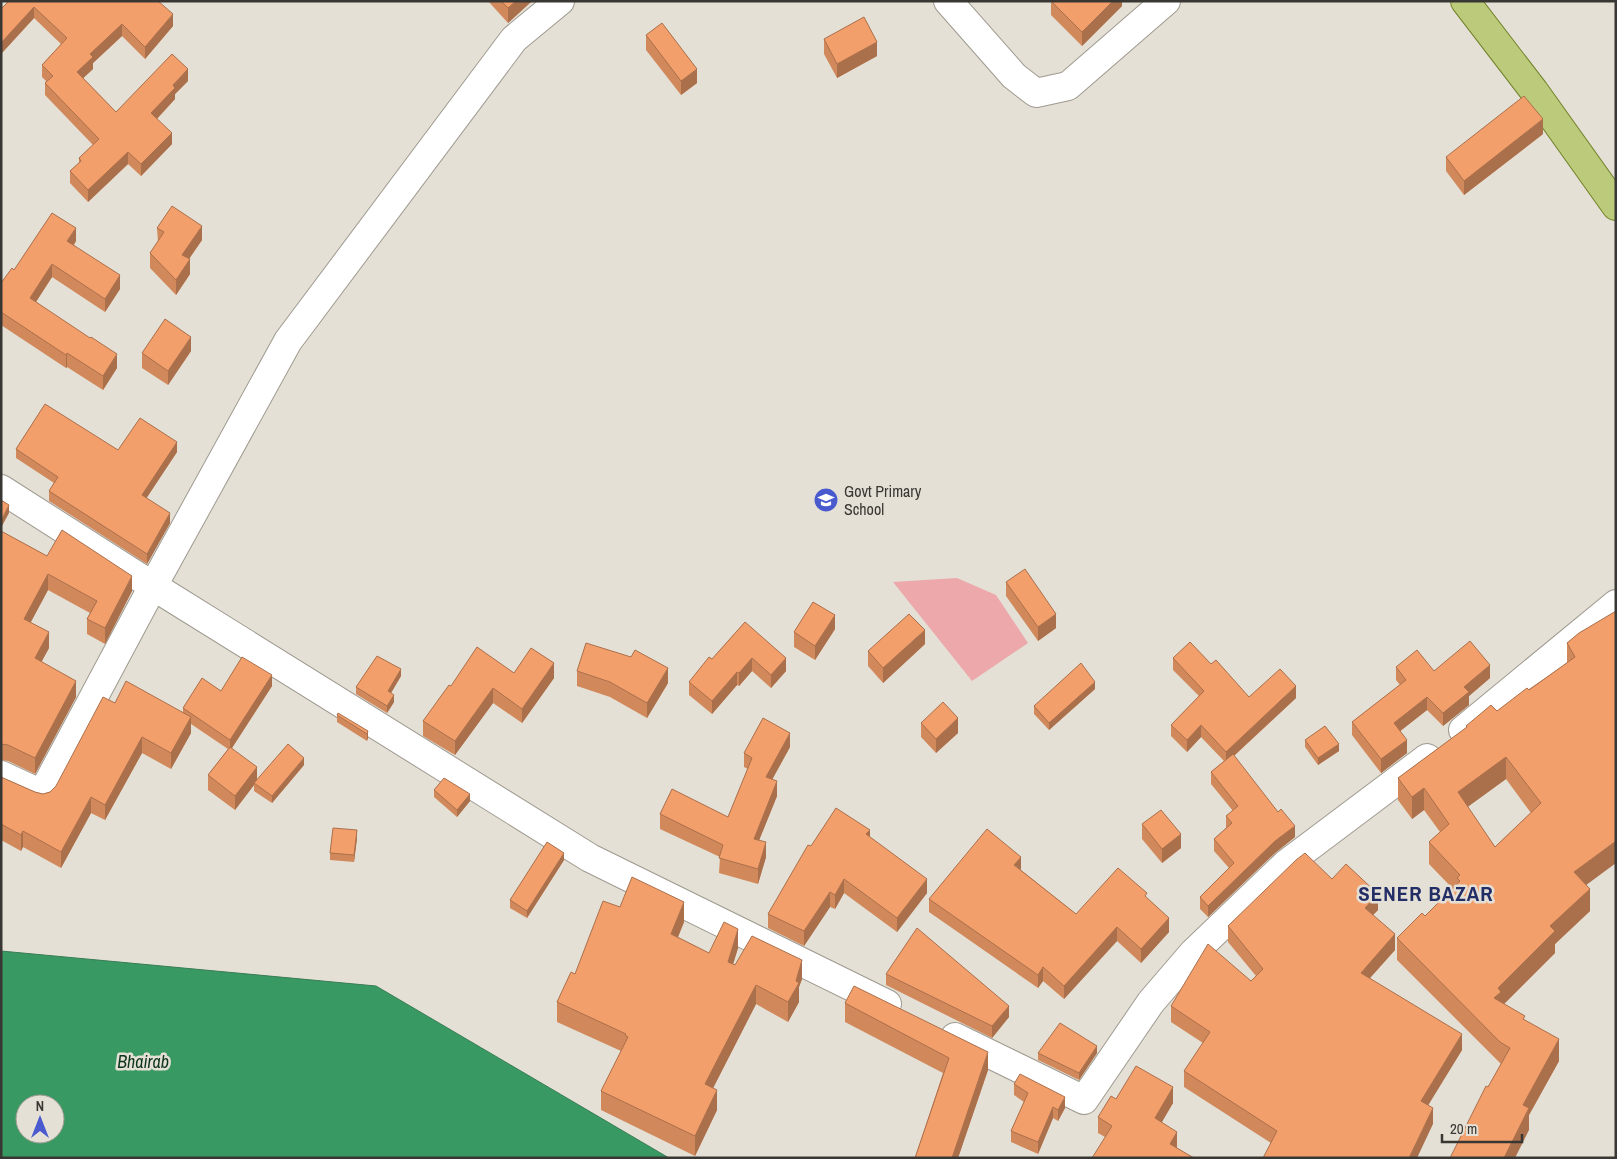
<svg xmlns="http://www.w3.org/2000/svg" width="1617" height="1159" viewBox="0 0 1617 1159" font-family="'Archivo Narrow',sans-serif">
  <rect width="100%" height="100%" fill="#e5e0d5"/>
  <polygon fill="#eca8ab" points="957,578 996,595 1028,643 972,681 893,582"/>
  <path fill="#399963" stroke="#397c55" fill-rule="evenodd" d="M1,951L376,986L669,1158H1ZM25,1104H55V1134H25Z"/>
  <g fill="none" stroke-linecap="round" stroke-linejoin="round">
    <defs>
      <g id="minor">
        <polyline points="948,1 1014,76 1036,93 1068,86 1166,1"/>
        <polyline points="1,489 153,586 590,858 887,1004"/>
        <polyline points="1463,730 1616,604"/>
        <polyline points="1,775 42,794 153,586 288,341 514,39 560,1"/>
        <polyline points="955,1037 1084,1100 1151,1002 1194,952 1286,864 1427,758"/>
      </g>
      <polyline id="major" points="1465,1 1534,91 1616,206"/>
    </defs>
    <use href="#minor" stroke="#9f9a90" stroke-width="30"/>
    <use href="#major" stroke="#718129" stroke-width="30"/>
    <use href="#minor" stroke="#fff" stroke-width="28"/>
    <use href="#major" stroke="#bccb7b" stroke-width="28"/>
  </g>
  <g fill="#d1895c" fill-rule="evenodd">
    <polygon points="9,1 173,26 145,59 122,36 93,63 93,69 83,78 116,112 188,81 175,94 175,99 157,119 172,144 141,176 128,164 88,202 70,183 70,171 79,163 79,158 93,145 45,95 45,83 46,81 42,77 42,65 61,44 34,18 1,54 1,9"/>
    <polygon points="488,1 532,1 508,23"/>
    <polygon points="1051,1 1122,1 1122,6 1082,46 1051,15"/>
    <polygon points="646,35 697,83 681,95 646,50"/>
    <polygon points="824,39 877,56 837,78 824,54"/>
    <polygon points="1543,134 1464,195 1446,171 1446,157"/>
    <polygon points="157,228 202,240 189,259 190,274 176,295 150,268 150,253 158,242"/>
    <polygon points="76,241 74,245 120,289 105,312 52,277 36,302 117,368 103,390 67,367 66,368 1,325 1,283 14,270"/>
    <polygon points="191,351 168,385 142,368 142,353"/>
    <polygon points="16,449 177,452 146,498 170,523 147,564 49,501 49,491 54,483 16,458"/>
    <polygon points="1,531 47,556 132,591 105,644 87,634 87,619 90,613 48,590 30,623 49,648 41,662 76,697 35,774 8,761 1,760"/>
    <polygon points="1006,582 1056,628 1038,641 1006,596"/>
    <polygon points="745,622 786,671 771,688 752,671 739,686 737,685 712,714 689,695 689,682 712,659"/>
    <polygon points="835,629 815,660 794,647 794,632"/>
    <path d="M1579,633L1586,885L1590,911L1555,944V953L1504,1004L1525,1020L1559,1061L1529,1115V1130L1488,1087L1501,1064L1397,960V938L1425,916L1453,889L1429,864V842L1440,832L1424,810L1412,819L1398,800V778L1466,728V726L1497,711L1567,663V643ZM1506,779L1531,813L1495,847L1467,807Z"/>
    <polygon points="925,644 883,683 868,666 868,651"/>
    <polygon points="1173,658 1211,664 1249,697 1296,698 1234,756 1295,837 1275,853 1208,917 1200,909 1200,897 1229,868 1214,851 1214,839 1226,828 1226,816 1233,811 1211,784 1211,772 1224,761 1201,737 1187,752 1171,736 1171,725 1199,696 1173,670"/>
    <polygon points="1396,667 1434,671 1490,678 1469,696 1469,705 1443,726 1427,710 1400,731 1407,753 1381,773 1352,735 1352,722 1400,685 1396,680"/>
    <polygon points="577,671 668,683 647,718 610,697 577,686"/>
    <polygon points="514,673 554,678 522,723 493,703 455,755 423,736 423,721 451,686"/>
    <polygon points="401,676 391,693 394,702 387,713 356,694 356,687"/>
    <polygon points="272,686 232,748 257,780 304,765 272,803 254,791 254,785 235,810 208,790 208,775 228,749 191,724 191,733 171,769 142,753 105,820 91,813 61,868 23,847 21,851 1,840 1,777 35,792 43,794 50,792 56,786 115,703 183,712 183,708 221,691"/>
    <polygon points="1095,689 1049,730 1034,714 1034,706"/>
    <polygon points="337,715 368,731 368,738 367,741 337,722"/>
    <polygon points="921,723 958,733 936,753 921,737"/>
    <polygon points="1305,740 1339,751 1318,765 1305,747"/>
    <polygon points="790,747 772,779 777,796 759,840 766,857 758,884 719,873 720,857 660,829 660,814 728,817 748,769 744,767 744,753"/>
    <polygon points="434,790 470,801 457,817 434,797"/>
    <polygon points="1142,824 1181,848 1162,863 1142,839"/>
    <polygon points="870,837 927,893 897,932 844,893 835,909 830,907 804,946 768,928 768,914 811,846"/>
    <polygon points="357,838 354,862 330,860 330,853"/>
    <polygon points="564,860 527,918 510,908 510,900"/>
    <polygon points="1021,870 1076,914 1147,898 1169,932 1141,963 1117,941 1064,999 1043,981 1038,988 929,912 929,899"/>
    <polygon points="1332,879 1378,910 1373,915 1395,950 1370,978 1462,1050 1428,1105 1433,1124 1271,1143 1184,1087 1184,1071 1203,1043 1171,1022 1171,1006 1251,981 1256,976 1228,942 1228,926"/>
    <polygon points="620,907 684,922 678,937 709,953 738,948 733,964 802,979 799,987 799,1002 788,1022 756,1004 713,1088 717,1110 695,1156 601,1110 601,1091 621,1051 557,1022 557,1002"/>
    <polygon points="886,974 1009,1017 992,1038 886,985"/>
    <polygon points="845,1003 988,1070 958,1158 915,1158 943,1073 845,1022"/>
    <polygon points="1038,1053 1097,1053 1079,1080 1038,1060"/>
    <polygon points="1014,1084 1065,1108 1058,1121 1053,1118 1038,1154 1011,1142 1011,1131 1024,1102 1014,1095"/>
    <polygon points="1116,1099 1173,1103 1161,1123 1177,1148 1105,1137 1098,1133 1098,1117"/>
  </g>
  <g fill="#aa6f4b">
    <polygon points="516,1 532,1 508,23 508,8"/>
    <polygon points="1113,1 1122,1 1122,6 1082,46 1082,32"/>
    <polygon points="34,7 34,18 1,54 1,43"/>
    <polygon points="173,14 173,26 145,59 145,47"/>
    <polygon points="122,24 122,36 93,63 93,69 77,84 77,72 90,54"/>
    <polygon points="877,42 877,56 837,78 837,64"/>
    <polygon points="188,69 188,81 175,94 175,99 151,125 151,113 173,85"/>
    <polygon points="697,69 697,83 681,95 681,81"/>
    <polygon points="1543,119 1543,134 1464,195 1464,181"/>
    <polygon points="172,133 172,144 141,176 141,164"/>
    <polygon points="128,152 128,164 88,202 88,190"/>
    <polygon points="202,226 202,240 182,269 182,255"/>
    <polygon points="76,228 76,241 67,254 67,241"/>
    <polygon points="190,259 190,274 176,295 176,280"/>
    <polygon points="52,264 52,277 30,311 30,298"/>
    <polygon points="120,275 120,289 105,312 105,299"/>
    <polygon points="191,337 191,351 168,385 168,371"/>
    <polygon points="67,353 67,367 66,368 66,355"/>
    <polygon points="117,354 117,368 103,390 103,376"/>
    <polygon points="177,442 177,452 142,505 142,495"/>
    <polygon points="9,505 9,513 2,526 2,519"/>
    <polygon points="170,513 170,523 147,564 147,554"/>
    <polygon points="48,574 48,590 24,635 24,619"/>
    <polygon points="132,576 132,591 105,644 105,628"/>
    <polygon points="1056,614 1056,628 1038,641 1038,627"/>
    <polygon points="835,615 835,629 815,660 815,646"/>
    <polygon points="925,630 925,644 883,683 883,668"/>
    <polygon points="49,632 49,648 35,674 35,658"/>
    <polygon points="752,658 752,671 739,686 739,673"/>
    <polygon points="786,658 786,671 771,688 771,675"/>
    <polygon points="554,663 554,678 522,723 522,709"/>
    <polygon points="1490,665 1490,678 1469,696 1469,705 1443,726 1443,713 1464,687"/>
    <polygon points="668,668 668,683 647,718 647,703"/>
    <polygon points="401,669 401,676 388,698 388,691"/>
    <polygon points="737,672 737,685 712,714 712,701"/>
    <polygon points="272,675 272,686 230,751 230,740"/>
    <polygon points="76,681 76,697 35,774 35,758"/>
    <polygon points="1095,682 1095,689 1049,730 1049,723"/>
    <polygon points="1296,686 1296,698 1226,763 1226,752"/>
    <polygon points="493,688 493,703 455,755 455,741"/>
    <polygon points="394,695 394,702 387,713 387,706"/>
    <polygon points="1427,697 1427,710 1394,736 1394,723"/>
    <polygon points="191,717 191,733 171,769 171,753"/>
    <polygon points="958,718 958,733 936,753 936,739"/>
    <polygon points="1201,725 1201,737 1187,752 1187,740"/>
    <polygon points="368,731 368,738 367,741 367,734"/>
    <polygon points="790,733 790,747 766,791 766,777"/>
    <polygon points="142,737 142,753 105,820 105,805"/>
    <polygon points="1407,740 1407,753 1381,773 1381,759"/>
    <polygon points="1339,744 1339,751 1318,765 1318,758"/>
    <polygon points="1506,757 1506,779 1458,814 1458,792"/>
    <polygon points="304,758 304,765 272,803 272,796"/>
    <polygon points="257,767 257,781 254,783 254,785 235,810 235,796"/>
    <polygon points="777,781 777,796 754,853 754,839"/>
    <polygon points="1424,788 1424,810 1412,819 1412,797"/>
    <polygon points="470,794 470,801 457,817 457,810"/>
    <polygon points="91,797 91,813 61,868 61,852"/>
    <polygon points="1295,826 1295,837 1275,853 1208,917 1208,906 1275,841"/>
    <polygon points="357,830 357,838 354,862 354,855"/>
    <polygon points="870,830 870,844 866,834"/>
    <polygon points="23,831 23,847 21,851 21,835"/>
    <polygon points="1181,834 1181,848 1162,863 1162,849"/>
    <polygon points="1616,841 1616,863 1574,894 1574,872"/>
    <polygon points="766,842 766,857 758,884 758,869"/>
    <polygon points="564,853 564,860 527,918 527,911"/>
    <polygon points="1021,857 1021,870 1014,865"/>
    <polygon points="844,879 844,893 835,909 835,895"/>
    <polygon points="927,879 927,893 897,932 897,918"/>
    <polygon points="1590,889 1590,911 1555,944 1555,953 1501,1007 1494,998 1498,988 1550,926"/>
    <polygon points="830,892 830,907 804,946 804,931"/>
    <polygon points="1378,894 1378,910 1365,923 1365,908"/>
    <polygon points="684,902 684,922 671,954 671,934"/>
    <polygon points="1169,918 1169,932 1141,963 1141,949"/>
    <polygon points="1117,927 1117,941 1064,999 1064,986"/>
    <polygon points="738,929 738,948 728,981 728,962"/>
    <polygon points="1395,934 1395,950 1361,988 1361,973"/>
    <polygon points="802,960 802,979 799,987 799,1002 788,1022 788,1002"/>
    <polygon points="1043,967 1043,981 1038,988 1038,975"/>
    <polygon points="756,985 756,1004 705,1104 705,1084"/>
    <polygon points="1009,1006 1009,1017 992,1038 992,1026"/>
    <polygon points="1462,1034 1462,1050 1421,1117 1421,1101"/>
    <polygon points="1559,1039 1559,1061 1529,1115 1529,1130 1515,1158 1504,1158 1523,1105"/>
    <polygon points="1097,1046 1097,1053 1079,1080 1079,1073"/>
    <polygon points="988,1052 988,1070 958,1158 952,1158"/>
    <polygon points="1173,1087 1173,1103 1155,1134 1155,1118"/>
    <polygon points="717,1090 717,1110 695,1156 695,1136"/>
    <polygon points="1065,1097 1065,1108 1058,1121 1058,1110"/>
    <polygon points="1053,1107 1053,1118 1038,1154 1038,1142"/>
    <polygon points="1433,1108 1433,1124 1417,1158 1409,1158"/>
    <polygon points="1177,1132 1177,1148 1170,1144"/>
  </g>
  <g fill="#f39f6b" stroke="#aa6f4b" fill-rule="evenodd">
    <polygon points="9,1 158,1 173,14 145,47 122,24 90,54 93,57 77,72 116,112 172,54 188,69 173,85 175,88 151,113 172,133 141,164 128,152 88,190 70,171 81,161 79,158 99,139 45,83 53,76 42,65 67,38 34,7 1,43 1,9"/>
    <polygon points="501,1 516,1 508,8"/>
    <polygon points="1051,1 1113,1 1082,32"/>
    <polygon points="864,17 877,42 837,64 824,39"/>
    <polygon points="662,23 697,69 681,81 646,35"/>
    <polygon points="1524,96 1543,119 1464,181 1446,157"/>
    <polygon points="172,206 202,226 182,255 190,259 176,280 150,253 164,232 157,228"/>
    <polygon points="52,213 76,228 67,241 120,275 105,299 52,264 30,298 90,338 91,337 117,354 103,376 67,353 66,355 1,312 1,283 12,268 14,270"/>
    <polygon points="165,319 191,337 168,371 142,353"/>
    <polygon points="45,404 118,450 140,418 177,442 142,495 170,513 147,554 49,491 58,477 16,449"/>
    <polygon points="1,500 9,505 2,519 1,518"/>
    <polygon points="62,530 132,576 105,628 87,619 97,601 48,574 24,619 49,632 35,658 76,681 35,758 8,745 1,744 1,531 47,556"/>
    <polygon points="1025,569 1056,614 1038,627 1006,582"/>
    <polygon points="813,602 835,615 815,646 794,632"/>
    <path d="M1616,611V841L1574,872L1590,889L1550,926L1555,931L1498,988L1501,992L1494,998L1525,1016L1523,1019L1559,1039L1523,1105L1529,1108L1504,1158H1450L1486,1086L1488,1087L1510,1048L1500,1042L1397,938L1422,913L1425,916L1460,881L1457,878L1460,875L1429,842L1449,824L1424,788L1412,797L1398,778L1467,727L1466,726L1491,705L1497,711L1527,688L1529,690L1575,657L1567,643L1579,633ZM1506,757L1541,803L1495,847L1458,792Z"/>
    <polygon points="909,614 925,630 883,668 868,651"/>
    <polygon points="745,622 786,658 771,675 752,658 739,673 737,672 712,701 689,682 709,657 712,659"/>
    <polygon points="1470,641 1490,665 1464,687 1469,692 1443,713 1427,697 1394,723 1407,740 1381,759 1352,722 1406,680 1396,667 1417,650 1434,671"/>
    <polygon points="1190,642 1211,664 1216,660 1249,697 1280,669 1296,686 1226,752 1201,725 1187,740 1171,725 1204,691 1173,658"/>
    <polygon points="586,643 631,657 635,650 668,668 647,703 610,682 577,671"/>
    <polygon points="477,647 514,673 531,648 554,663 522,709 493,688 455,741 423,721 449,685 451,686"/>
    <polygon points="377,656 401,669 388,691 394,695 387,706 356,687"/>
    <polygon points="242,657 272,675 230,740 183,708 202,678 221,691"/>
    <polygon points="1081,663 1095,682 1049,723 1034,706"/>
    <polygon points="126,681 191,717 171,753 142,737 105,805 91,797 61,852 23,831 21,835 1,824 1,777 35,792 43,794 50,792 56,786 103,697 115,703"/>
    <polygon points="943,702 958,718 936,739 921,723"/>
    <polygon points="338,713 368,731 367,734 337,715"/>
    <polygon points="763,718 790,733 766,777 777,781 754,839 766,842 758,869 719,858 723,845 660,814 672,789 728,817 752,758 744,753"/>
    <polygon points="1325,726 1339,744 1318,758 1305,740"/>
    <polygon points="288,744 304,758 272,796 254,783"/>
    <polygon points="230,747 257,767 235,796 208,775"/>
    <polygon points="1233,754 1278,812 1281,809 1295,826 1275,841 1208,906 1200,897 1234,863 1214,839 1232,823 1226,816 1238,806 1211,772"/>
    <polygon points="444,778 470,794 457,810 434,790"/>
    <polygon points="836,808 870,830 866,834 927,879 897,918 844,879 835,895 830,892 804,931 768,914 808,845 811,846"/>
    <polygon points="1161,810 1181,834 1162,849 1142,824"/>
    <polygon points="333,828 357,830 354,855 330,853"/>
    <polygon points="987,829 1021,857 1014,865 1076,914 1118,868 1147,893 1145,896 1169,918 1141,949 1117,927 1064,986 1043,967 1038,975 929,899"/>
    <polygon points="547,842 564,853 527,911 510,900"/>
    <polygon points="1305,853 1332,879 1346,864 1378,894 1365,908 1395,934 1361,973 1462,1034 1421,1101 1433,1108 1409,1158 1263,1158 1277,1131 1184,1071 1210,1032 1171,1006 1208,944 1251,981 1263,969 1228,926 1296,860"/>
    <polygon points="632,877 684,902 671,934 709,953 724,922 738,929 728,962 735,965 752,936 802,960 796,981 799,983 788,1002 756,985 705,1084 717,1090 695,1136 601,1091 628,1037 625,1035 626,1034 557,1002 571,972 575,974 603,901 620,907"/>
    <polygon points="917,928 1009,1006 992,1026 886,974"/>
    <polygon points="854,986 988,1052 952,1158 915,1158 949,1058 845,1003"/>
    <polygon points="1060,1023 1097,1046 1079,1073 1038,1053"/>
    <polygon points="1136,1066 1173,1087 1155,1118 1177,1132 1170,1144 1194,1158 1092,1158 1112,1126 1098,1117 1111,1096 1116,1099"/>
    <polygon points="1020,1074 1065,1097 1058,1110 1053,1107 1038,1142 1011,1131 1028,1093 1014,1084"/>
  </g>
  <defs>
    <symbol id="school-disc" viewBox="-11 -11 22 22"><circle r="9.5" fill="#485ace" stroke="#e5e0d5"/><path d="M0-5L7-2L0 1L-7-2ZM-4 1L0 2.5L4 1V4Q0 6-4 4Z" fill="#fff"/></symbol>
  </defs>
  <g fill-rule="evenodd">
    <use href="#school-disc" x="812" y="486" width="28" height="28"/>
  </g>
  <g text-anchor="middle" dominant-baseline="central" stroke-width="5" stroke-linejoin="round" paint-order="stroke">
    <g font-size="16" fill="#393733" stroke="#e5e0d5" text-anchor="start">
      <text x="844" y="491">Govt Primary<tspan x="844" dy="18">School</tspan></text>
    </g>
    <g font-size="18" font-style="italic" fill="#0c351e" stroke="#e5e0d5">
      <text x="143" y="1061">Bhairab</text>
    </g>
    <g font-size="21" font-weight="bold" letter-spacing="1" fill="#242e66" stroke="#e5e0d5">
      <text x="1426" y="893">SENER BAZAR</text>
    </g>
  </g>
  <rect width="1617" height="1159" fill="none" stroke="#393733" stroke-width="5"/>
  <g transform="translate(40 1119)"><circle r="24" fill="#e5e0d5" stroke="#a09c94"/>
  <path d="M0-4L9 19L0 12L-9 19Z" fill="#485ace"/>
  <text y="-8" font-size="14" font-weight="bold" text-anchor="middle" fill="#393733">N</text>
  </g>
  <path d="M1442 1134v8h80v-8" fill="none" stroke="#393733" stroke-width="2.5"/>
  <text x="1450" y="1134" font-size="15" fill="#393733" stroke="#e5e0d5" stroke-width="4" paint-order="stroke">20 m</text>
</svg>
